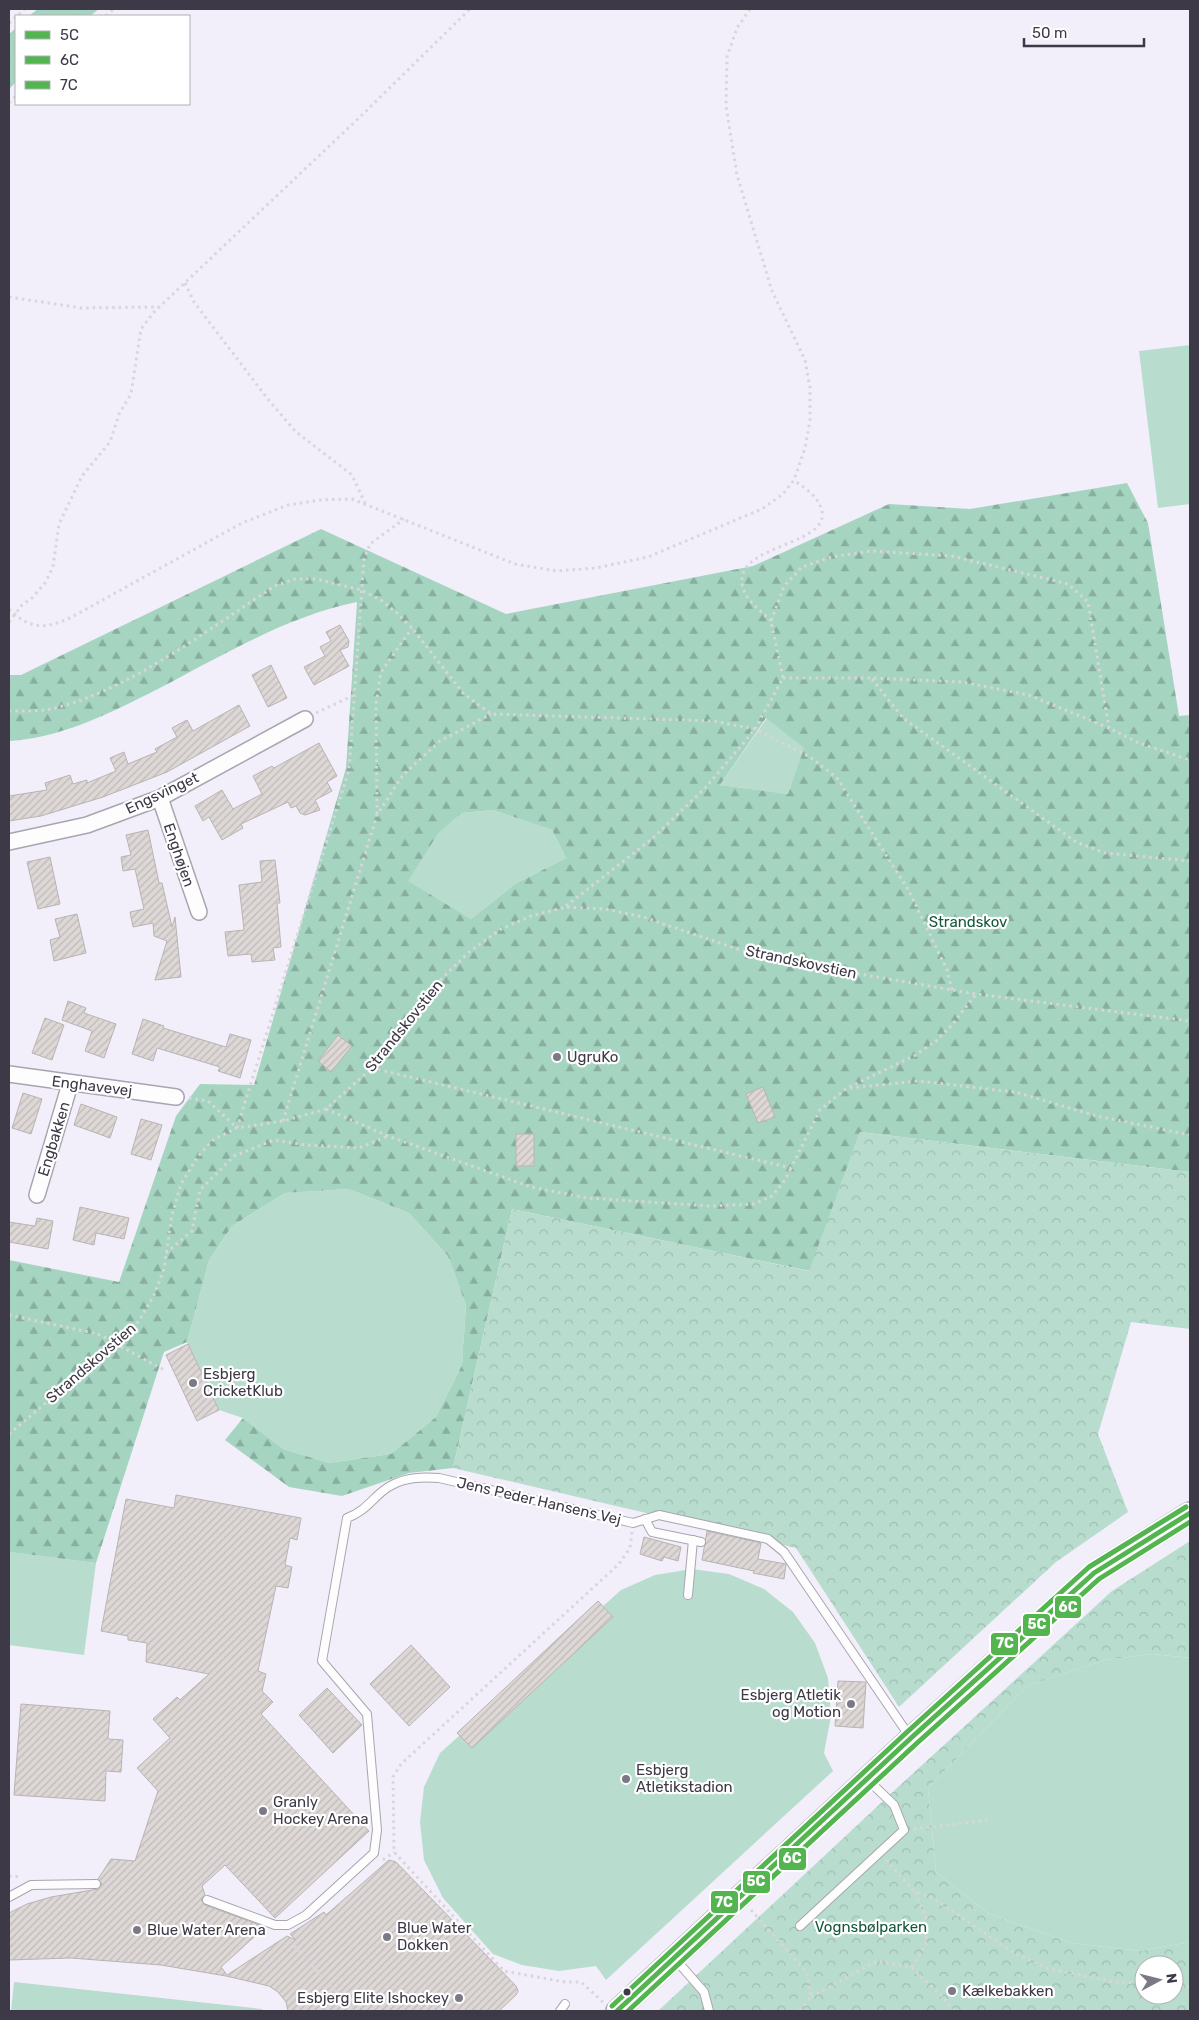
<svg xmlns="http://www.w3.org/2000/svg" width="1199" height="2020" viewBox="0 0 1199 2020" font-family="Rubik,sans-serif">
  <defs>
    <pattern id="forest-firs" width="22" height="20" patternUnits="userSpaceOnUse" patternTransform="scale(1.25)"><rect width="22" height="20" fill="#a5d5c1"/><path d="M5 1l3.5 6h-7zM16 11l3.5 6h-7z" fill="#88ae9f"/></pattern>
    <pattern id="park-crowns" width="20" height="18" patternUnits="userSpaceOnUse" patternTransform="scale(1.25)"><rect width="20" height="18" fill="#b8ddce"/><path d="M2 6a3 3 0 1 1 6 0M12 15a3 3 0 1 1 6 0" fill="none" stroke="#9fbeb2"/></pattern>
    <pattern id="building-hatch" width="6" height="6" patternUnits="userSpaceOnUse" patternTransform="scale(1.25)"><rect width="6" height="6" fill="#ddd7d6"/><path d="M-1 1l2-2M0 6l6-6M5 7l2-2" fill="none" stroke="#bfb9b9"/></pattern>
  </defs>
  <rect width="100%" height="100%" fill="#f2effa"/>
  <g fill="#b8ddce">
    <polygon points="1190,345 1190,504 1158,508 1139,351"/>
    <polygon points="767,718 805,748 788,794 720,785"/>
    <polygon points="493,810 552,830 566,858 515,884 471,919 407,881 438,832 462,813"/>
    <polygon points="349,1189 409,1213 448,1256 466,1305 462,1365 436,1417 391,1454 329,1463 283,1449 243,1418 219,1410 187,1342 209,1260 232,1226 285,1193"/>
    <polygon points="9,1552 96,1563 84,1655 9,1645"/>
    <polygon points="692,1569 729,1574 764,1589 793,1612 815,1643 828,1678 831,1716 824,1753 833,1771 606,1980 596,1966 559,1971 522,1965 493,1954 443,1898 424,1860 420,1822 424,1787 440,1753 621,1590 655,1575"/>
    <polygon points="1153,1654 1190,1658 1190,1942 1140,1951 1072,1943 989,1914 936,1872 928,1788 1027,1686 1105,1660"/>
    <polygon points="14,1982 262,2009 262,2011 11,2011"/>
  </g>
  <g fill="url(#forest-firs)" fill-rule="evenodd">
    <polygon points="38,9 99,9 90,16 29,16"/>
    <polygon points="16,28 16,82 9,89 9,34"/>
    <path d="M1127,483L1148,523L1179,716L1190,715V1172L860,1132L810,1271L512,1209L453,1468L409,1473L342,1496L289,1487L225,1440L243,1418L283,1449L329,1463L391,1454L436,1417L462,1365L466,1305L448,1256L409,1213L349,1189L285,1193L232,1226L209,1260L187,1342L164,1352L96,1563L9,1552V1260L119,1282L176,1116L200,1084L254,1085L346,768L357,602C283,617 215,660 148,694C104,716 59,738 9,741V675H21L321,529L506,614L753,566L889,504L970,509ZM766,718L804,748L788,794L720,785ZM493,810L552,830L566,858L515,884L471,919L408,881L439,832L462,813Z"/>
  </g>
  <g fill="url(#park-crowns)" fill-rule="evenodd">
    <polygon points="860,1132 1190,1172 1190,1329 1131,1322 1098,1434 1128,1512 1056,1562 899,1707 796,1548 453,1468 512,1209 809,1271"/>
    <path d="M1190,1541V1658L1153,1654L1105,1660L1027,1686L928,1788L936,1872L989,1914L1072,1943L1140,1951L1190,1942V2011H658L897,1788L1112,1591ZM1144,1965H1174V1995H1144Z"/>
  </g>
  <g fill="url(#building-hatch)" stroke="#b9b4b3">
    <polygon points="340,625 349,641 348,647 340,650 349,666 314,685 304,667 325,656 320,647 331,641 326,632"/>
    <polygon points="271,665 287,698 268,707 252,675"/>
    <polygon points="239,705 250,726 167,772 103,797 41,816 9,821 9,796 47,790 45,783 70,775 73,784 87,780 87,783 116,771 110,758 124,752 128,764 157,752 155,749 177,737 172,728 187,720 193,731"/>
    <polygon points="319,743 337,776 327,782 332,791 315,800 320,810 305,815 300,813 296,806 291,808 288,802 241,824 243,828 222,840 209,817 203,821 195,806 222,790 233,809 262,794 253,776 272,766 274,768"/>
    <polygon points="148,830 159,883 162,883 172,927 175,917 181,977 155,980 167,941 154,936 153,923 133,927 130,912 144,909 135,869 123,871 121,857 131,855 126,835"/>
    <polygon points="50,857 60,904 38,909 27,862"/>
    <polygon points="275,860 280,903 277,903 281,947 273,948 275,960 252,962 251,954 228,956 225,932 244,930 239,885 262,882 260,861"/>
    <polygon points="77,914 86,953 54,961 50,940 60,937 55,919"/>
    <polygon points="68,1001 86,1008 84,1013 116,1024 104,1058 85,1051 92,1031 62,1020"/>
    <polygon points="45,1018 64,1025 52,1060 32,1053"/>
    <polygon points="143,1019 164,1026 163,1028 226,1047 230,1034 251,1040 240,1078 218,1071 220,1067 157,1048 153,1061 132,1054"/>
    <polygon points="338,1035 352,1046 331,1072 318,1061"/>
    <polygon points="763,1087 775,1117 758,1123 746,1094"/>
    <polygon points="23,1093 42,1099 31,1134 12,1128"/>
    <polygon points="81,1104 117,1117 110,1138 74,1125"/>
    <polygon points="141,1119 162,1125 151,1160 131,1154"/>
    <rect x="516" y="1134" width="18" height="32"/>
    <polygon points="80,1207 129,1218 124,1239 96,1233 94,1245 73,1240"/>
    <polygon points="37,1218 53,1221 48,1249 9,1242 9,1222 35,1226"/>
    <polygon points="188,1344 219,1410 197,1421 166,1355"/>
    <polygon points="176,1495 301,1518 297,1540 290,1538 285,1565 292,1567 288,1588 276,1586 258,1671 266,1674 262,1691 273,1702 261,1714 369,1831 275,1918 225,1865 202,1886 205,1895 201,1900 205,1905 265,1927 221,1967 227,1975 287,1936 296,1940 290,1934 324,1912 326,1915 389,1860 396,1862 516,1986 518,1991 516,1995 499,2011 288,2011 286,2002 278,1992 269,1986 226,1976 161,1965 71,1958 9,1960 9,1913 27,1904 51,1897 98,1889 102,1884 98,1879 111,1859 135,1861 158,1791 137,1768 170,1738 153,1719 177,1697 180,1700 209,1674 146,1662 147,1643 128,1640 128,1636 101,1631 126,1499 174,1508"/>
    <polygon points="707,1531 761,1543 758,1559 786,1564 784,1579 753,1573 754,1571 702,1560"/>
    <polygon points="644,1537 681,1547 678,1561 664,1557 662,1561 640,1554"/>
    <polygon points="598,1601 613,1617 472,1748 457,1733"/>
    <polygon points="411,1645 450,1687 409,1726 370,1684"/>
    <polygon points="838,1681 866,1682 863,1728 835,1726"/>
    <polygon points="327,1688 362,1725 333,1753 299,1715"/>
    <polygon points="21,1704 110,1711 108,1739 123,1740 121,1772 106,1771 105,1801 14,1795"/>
  </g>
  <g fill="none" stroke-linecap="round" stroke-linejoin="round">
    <defs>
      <g id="lane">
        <polyline points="645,1519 652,1532 701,1542"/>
        <polyline points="688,1595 693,1540"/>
        <polyline points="9,1897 31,1885 96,1884"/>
        <path d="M207,1900L275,1925H288L306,1915L374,1853L377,1830L367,1714L322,1661L347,1518C369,1510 375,1493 392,1485C407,1477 423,1477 439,1478L633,1523L659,1515L768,1539L784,1552L910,1737"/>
        <polyline points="800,1926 904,1830 894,1805 868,1780"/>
        <polyline points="676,1960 704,1992 709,2011"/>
        <polyline points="560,2011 565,2004"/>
      </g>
      <g id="street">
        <polyline points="160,798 199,912"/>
        <polyline points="9,842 87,825 160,798 305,719"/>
        <polyline points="9,1074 176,1097"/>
        <polyline points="37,1195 70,1084"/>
      </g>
      <polyline id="secondary" points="617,2011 911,1738 1094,1573 1190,1513"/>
    </defs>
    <use href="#lane" stroke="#a9a5b0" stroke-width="10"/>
    <use href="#street" stroke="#a9a5b0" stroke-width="18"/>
    <use href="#secondary" stroke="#a9a5b0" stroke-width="24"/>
    <g stroke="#d8d6db" stroke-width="3" stroke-dasharray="2.5 4" stroke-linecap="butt">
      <polyline points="106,16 114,9"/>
      <polyline points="9,23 25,9"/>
      <polyline points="9,103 16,96"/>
      <polyline points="185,283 194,302 267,398 295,431 352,475 365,503"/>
      <polyline points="9,297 82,308 159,307"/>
      <path d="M9,609C31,630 44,629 70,618L242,523L288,505L320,500L352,499L515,564L557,571L596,568L648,557L762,509L783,494L794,480L805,448L810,420V388L805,360L772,291L737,175L726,106L727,57L737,28L750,9"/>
      <path d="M771,621C763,613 750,603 745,593C720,540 850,549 817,500C812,492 801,486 794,480"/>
      <polyline points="9,622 22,605 32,598 45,583 53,567 59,524 82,476 110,442 119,414 131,394 141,329 153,313 361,116 470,9"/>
      <polyline points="783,678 872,678 962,682 1029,695 1109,728 1139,743 1190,760"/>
      <polyline points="872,679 903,718 1076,842 1105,853 1190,861"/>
      <path d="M9,711C23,711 40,712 55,708C132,689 208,629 275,586L295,579H316L361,590L381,600L397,613L412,628L463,693L491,714L713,721L755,729L810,757L837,778L909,891L947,970L952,990"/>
      <polyline points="316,713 354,695"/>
      <polyline points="377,814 376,704 381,672 412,628"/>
      <polyline points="566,906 653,838 707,786 755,729 783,678 771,621 784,586 802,567 831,557 872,551 952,556 1068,584 1088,602 1109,728"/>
      <polyline points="372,1068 791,1168 820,1110 847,1088 914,1056 936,1041 952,1025 976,994"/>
      <polyline points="850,1088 918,1081 1015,1092 1097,1116 1190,1135"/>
      <polyline points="189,1098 208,1101 237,1128"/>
      <polyline points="326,1109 388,1136 531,1187 587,1198 710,1206 754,1204 772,1196 785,1180 791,1168"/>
      <polyline points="283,1121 377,815 403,775 440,741 491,714"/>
      <polyline points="237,1128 349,770 364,559 370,544 404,519"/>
      <polyline points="166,1253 192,1231 200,1190 234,1156 274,1140 306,1145 359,1148 388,1136"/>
      <polyline points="9,1315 98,1334 166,1371"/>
      <polyline points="9,1434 116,1344 139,1321 154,1295 164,1269 172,1215 181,1184 198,1156 214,1139 237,1128 283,1121 326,1109 372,1068 430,990 469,952 501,929 531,916 566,907 605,909 643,917 761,957 976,994 1190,1021"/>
      <polyline points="914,1829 988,1820"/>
      <polyline points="383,1860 394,1852"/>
      <polyline points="886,1860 913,1890 936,1900 1014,1953 1049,1969 1117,1982 1144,1983"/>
      <polyline points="9,1876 21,1877"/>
      <polyline points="751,1910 807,1973 811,1997 799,2011"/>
      <polyline points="290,1941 353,2011"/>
      <polyline points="912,1967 926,1944 926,1917 914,1890"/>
      <polyline points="1174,1985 1190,1987"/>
      <polyline points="811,1997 877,1961 911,1967 945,1999 954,2011"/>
      <polyline points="603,2002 581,1982 565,1982 504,1971 394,1852 393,1777 401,1764 619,1564 630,1548 632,1532"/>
    </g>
    <use href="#lane" stroke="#fdfdfe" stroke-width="8"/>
    <use href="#street" stroke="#fdfdfe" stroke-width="15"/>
    <use href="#secondary" stroke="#f5f2f2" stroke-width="21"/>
    <defs>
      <polyline id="bus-1" points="617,2011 911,1738 1094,1573 1190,1513"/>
      <polyline id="bus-2" points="628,2011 916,1744 1099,1579 1190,1522"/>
      <polyline id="bus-3" points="612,2006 906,1733 1089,1567 1186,1507"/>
    </defs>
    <use href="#bus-1" stroke="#fff" stroke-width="9"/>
    <use href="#bus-2" stroke="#fff" stroke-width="9"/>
    <use href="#bus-3" stroke="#fff" stroke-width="9"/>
    <use href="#bus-1" stroke="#53b450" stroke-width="5"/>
    <use href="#bus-2" stroke="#53b450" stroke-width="5"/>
    <use href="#bus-3" stroke="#53b450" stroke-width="5"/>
  </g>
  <g fill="#7c7986" stroke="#fff" stroke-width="2">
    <circle cx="557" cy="1057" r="5"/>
    <circle cx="193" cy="1383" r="5"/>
    <circle cx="851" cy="1704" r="5"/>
    <circle cx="626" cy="1779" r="5"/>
    <circle cx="263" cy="1811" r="5"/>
    <circle cx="137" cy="1930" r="5"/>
    <circle cx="387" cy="1937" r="5"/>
    <circle cx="952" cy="1991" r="5"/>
    <circle cx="459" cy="1998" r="5"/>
  </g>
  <circle fill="#3d3947" stroke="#fff" stroke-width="2" cx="627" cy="1992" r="4.5"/>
  <g text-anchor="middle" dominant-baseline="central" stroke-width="4.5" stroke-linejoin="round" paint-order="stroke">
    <g font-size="15" fill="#3d3947" stroke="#fff">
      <text transform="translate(162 793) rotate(-25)">Engsvinget</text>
      <text transform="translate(179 855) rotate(71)">Enghøjen</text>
      <text transform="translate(801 962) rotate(12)">Strandskovstien</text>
      <text transform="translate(404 1026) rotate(-51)">Strandskovstien</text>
      <text transform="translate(92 1086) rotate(7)">Enghavevej</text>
      <text transform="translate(54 1139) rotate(-73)">Engbakken</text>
      <text transform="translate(91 1363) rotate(-41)">Strandskovstien</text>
      <text transform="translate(539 1501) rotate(13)">Jens Peder Hansens Vej</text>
    </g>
    <g font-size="15" fill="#14583b" stroke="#fff">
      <text x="968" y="922">Strandskov</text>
      <text x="871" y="1927">Vognsbølparken</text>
    </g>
    <g font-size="15" fill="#3d3947" stroke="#fff" text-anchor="start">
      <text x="567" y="1057">UgruKo</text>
      <text x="203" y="1374">Esbjerg<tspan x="203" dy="17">CricketKlub</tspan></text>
      <text x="841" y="1695" text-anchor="end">Esbjerg Atletik<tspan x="841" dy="17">og Motion</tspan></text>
      <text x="636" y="1770">Esbjerg<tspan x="636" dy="17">Atletikstadion</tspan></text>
      <text x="273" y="1802">Granly<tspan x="273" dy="17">Hockey Arena</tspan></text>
      <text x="397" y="1928">Blue Water<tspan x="397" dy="17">Dokken</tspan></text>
      <text x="147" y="1930">Blue Water Arena</text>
      <text x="962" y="1991">Kælkebakken</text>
      <text x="449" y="1998" text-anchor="end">Esbjerg Elite Ishockey</text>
    </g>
  </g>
  <g stroke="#fff" stroke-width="2">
    <rect x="1054" y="1595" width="28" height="24" rx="5" fill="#53b450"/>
    <rect x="1022" y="1613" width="29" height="24" rx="5" fill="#53b450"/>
    <rect x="990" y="1632" width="29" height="24" rx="5" fill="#53b450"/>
    <rect x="778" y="1847" width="29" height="24" rx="5" fill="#53b450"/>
    <rect x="742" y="1870" width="29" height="24" rx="5" fill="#53b450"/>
    <rect x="710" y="1890" width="29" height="24" rx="5" fill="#53b450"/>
  </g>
  <g font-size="14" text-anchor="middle" font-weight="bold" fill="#fff">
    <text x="1068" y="1612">6C</text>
    <text x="1037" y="1629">5C</text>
    <text x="1005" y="1648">7C</text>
    <text x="792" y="1863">6C</text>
    <text x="756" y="1886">5C</text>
    <text x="724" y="1907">7C</text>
  </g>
  <rect width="1199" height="2020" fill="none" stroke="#3d3947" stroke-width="20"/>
  <rect x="15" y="15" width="175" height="90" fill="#ffffff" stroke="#b1b0b5"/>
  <rect x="25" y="31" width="25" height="8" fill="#53b450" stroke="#b1b0b5"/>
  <text x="60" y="40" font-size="15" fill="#3d3947">5C</text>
  <rect x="25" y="56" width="25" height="8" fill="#53b450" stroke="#b1b0b5"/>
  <text x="60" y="65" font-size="15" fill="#3d3947">6C</text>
  <rect x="25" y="81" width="25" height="8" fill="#53b450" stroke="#b1b0b5"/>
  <text x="60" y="90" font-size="15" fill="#3d3947">7C</text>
  <g transform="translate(1159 1980) rotate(83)"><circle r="24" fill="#ffffff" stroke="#b1b0b5"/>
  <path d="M0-4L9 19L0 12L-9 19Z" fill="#7c7986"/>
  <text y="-8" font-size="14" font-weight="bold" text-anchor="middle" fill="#3d3947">N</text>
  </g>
  <path d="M1024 38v8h120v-8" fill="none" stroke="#3d3947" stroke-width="2.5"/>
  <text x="1032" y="38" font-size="15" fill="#3d3947" stroke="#ffffff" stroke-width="4" paint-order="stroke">50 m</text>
</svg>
